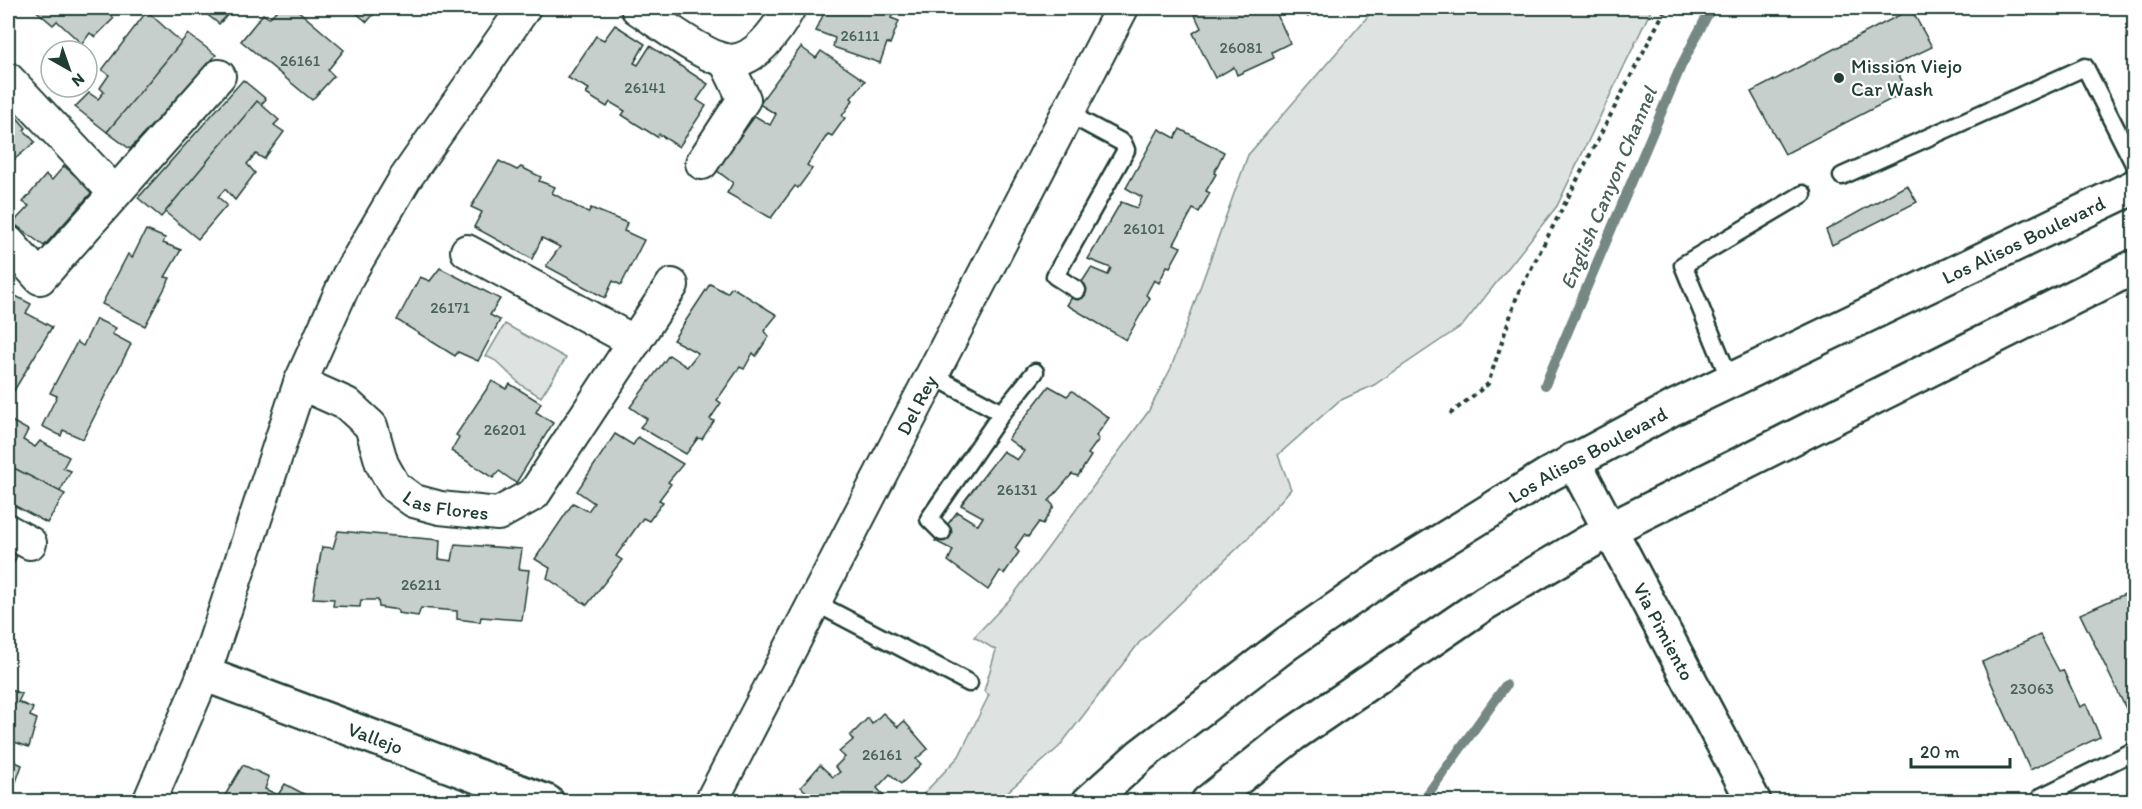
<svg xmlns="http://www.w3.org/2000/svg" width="2142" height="809" viewBox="0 0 2142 809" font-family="Itim,sans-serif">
  <rect width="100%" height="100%" fill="#fff"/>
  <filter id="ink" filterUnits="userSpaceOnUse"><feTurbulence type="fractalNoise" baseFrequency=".0167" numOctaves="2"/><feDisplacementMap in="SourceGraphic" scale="12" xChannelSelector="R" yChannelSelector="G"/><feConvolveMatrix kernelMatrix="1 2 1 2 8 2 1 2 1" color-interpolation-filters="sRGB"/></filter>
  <g filter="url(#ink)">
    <g fill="#dee3e2" stroke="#7e908b" stroke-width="1.5">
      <polygon points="1375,8 1652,8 1557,206 1463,325 1374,385 1339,401 1278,455 1291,489 1248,538 1139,643 1059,747 997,801 917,801 959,756 989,695 984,691 996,650 974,637 1011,598 1148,412 1171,368 1248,155"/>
      <polygon points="505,324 566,358 541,397 521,385 496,361 486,356"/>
    </g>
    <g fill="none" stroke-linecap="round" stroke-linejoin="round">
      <g stroke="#758883" stroke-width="10">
        <polyline points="1545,385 1681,66 1711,8"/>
        <polyline points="1422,802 1506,685"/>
      </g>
    </g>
    <g fill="#c7cfcc" stroke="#1f3d34" stroke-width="1.5">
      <polygon points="33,8 115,8 109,14 114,18 95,37 90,33 82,44 57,21 53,25"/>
      <polygon points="199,8 234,8 219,24"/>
      <polygon points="279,8 295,8 344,50 328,70 334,76 312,100 241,41 263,14 269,18"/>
      <polygon points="350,8 379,8 367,22"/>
      <polygon points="826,8 896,8 891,18 899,21 890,44 887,43 880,63 833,47 835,38 816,31"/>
      <polygon points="1202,8 1274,8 1290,43 1272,52 1274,58 1237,75 1234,67 1215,78 1193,33 1201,28 1193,11"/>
      <polygon points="1296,8 1314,8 1308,17"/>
      <polygon points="1911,9 1932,47 1894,65 1907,91 1785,154 1751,92"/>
      <polygon points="147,11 184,45 107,132 75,107 89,93 98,99 104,92 100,88 109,75 102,70"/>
      <polygon points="615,25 645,44 634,63 638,65 650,46 708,84 697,100 706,106 679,147 659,134 657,137 622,115 625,111 610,102 607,107 586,94 589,89 568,78 596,36 604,40"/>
      <polygon points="188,34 216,55 130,149 107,132"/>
      <polygon points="801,47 816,58 821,51 865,81 851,98 853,100 842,116 845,118 832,136 828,134 807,165 812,169 798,188 795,186 771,218 727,193 733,183 716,170 755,116 770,125 776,114 759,104"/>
      <polygon points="243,80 266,99 161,217 138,198"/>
      <polygon points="257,101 279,120 274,125 284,132 264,159 256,154 247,164 255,173 235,200 225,189 218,197 227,205 198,239 165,212"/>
      <polygon points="8,107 26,128 24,130 35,142 8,165"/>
      <polygon points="1159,129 1175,138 1180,129 1224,152 1214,173 1216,174 1206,191 1210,193 1199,212 1193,209 1174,244 1181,247 1170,267 1167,266 1159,283 1154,280 1146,295 1150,298 1126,340 1067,305 1091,268 1108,275 1111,268 1088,259 1121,202 1137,208 1142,197 1126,188"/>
      <polygon points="499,161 517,170 521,167 541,177 539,181 555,187 552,193 588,213 591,208 627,223 624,231 644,240 621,285 613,281 605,298 546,266 560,247 542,238 532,259 474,227 482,212 471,207"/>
      <polygon points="64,166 93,191 44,246 13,223 29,206 23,202 46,175 52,180"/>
      <polygon points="1907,185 1917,202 1832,245 1826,230"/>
      <polygon points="146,230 165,238 163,243 181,250 165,277 170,278 145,326 102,304 128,254 132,258"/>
      <polygon points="440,268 500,299 490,315 500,320 478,361 458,352 455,356 397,320 420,277 430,281"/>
      <polygon points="710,284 727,293 732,287 777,315 764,331 769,336 756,356 753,353 744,369 740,367 717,400 721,403 710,419 714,421 702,439 698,438 686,454 640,427 647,419 630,407 669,355 687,367 698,353 673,340"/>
      <polygon points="8,292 31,304 26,313 52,327 12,394 8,392"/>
      <polygon points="96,319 116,328 112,334 131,344 83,439 63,430 61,436 42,426 57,396 50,393 77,342 83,346"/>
      <polygon points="492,381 506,389 510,384 541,403 536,412 553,423 516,483 499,471 493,478 451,451 459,437 456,435"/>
      <polygon points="1049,386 1067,396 1072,391 1109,418 1096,436 1099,439 1088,454 1091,456 1078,476 1072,474 1049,501 1054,506 1043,524 1039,522 1028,537 1024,535 1015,548 1019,552 1004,574 1000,571 988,590 948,561 953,550 935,541 957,512 978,525 983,517 961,505 1003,451 1017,460 1024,451 1008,439"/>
      <polygon points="8,419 28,430 23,440 35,447 40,441 69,457 63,468 71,471 59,493 8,467"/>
      <polygon points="615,434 633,445 638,437 683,464 668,482 671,484 659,500 663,502 649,521 643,518 616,556 622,560 587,605 547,578 550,568 535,559 573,503 588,511 594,503 577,491"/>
      <polygon points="8,465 65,494 47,523 8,502"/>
      <polygon points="338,531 440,540 439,559 452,561 455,544 522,549 519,569 529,570 522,620 481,617 480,622 457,619 457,611 421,608 418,616 398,613 398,610 379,607 378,600 361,600 360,607 333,606 334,599 313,598 322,547 333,548"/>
      <polygon points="8,542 20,549 8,575"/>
      <polygon points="2134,590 2134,720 2132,721 2080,614"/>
      <polygon points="2040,635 2059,671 2063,670 2080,707 2086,704 2100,737 2030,770 1982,662"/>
      <polygon points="8,689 22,694 18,702 33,708 30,716 37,719 29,747 14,742 8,759 22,765 9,802 8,802"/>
      <polygon points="883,713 898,727 904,721 928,749 916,759 921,764 901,784 890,774 877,788 887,799 885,802 817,802 801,787 820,765 833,777 840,772 835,767 845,757 839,752 853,740 850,736 868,718 872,724"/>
      <polygon points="243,765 269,777 265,789 278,795 285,784 319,802 221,802"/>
      <polygon points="1653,792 1659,802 1639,802"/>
    </g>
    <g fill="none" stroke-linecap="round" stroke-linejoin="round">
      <defs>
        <g id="lane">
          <polyline points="1067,113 1123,143 1126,150 1055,276 1077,290"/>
          <polyline points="1842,176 2085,67 2134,164"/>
          <polyline points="932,375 1002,413 929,519 942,532"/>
          <polyline points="1730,380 1683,265 1803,194"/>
          <polyline points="1002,413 1035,372"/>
          <polyline points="814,602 969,683"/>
          <polyline points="2041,797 2134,751"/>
        </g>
        <g id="street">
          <path d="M637,8C657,21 702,56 725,60C753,66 778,29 789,8"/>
          <polyline points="8,79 115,193"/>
          <polyline points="702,163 744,99 725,60"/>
          <polyline points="8,242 40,278 219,76"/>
          <polyline points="467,251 635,342"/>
          <path id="s1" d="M300,383L347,404L371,426L382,464L395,487L414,501L440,508L498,514L534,494L672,285"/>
          <polyline points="8,531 30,543"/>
          <polyline points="149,802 204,674 300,383 348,276 405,179 524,8"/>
          <path id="s2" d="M711,802L1122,8"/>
        </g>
        <g id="secondary">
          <path id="s3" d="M1573,460L1754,802"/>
          <path id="s4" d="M204,674L547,802"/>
          <path id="s5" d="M1089,802L1141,755L1286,644L1381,578L1548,475L1673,408L2134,187"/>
          <polyline points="1208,802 1292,735 1485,603 1611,529 2134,267"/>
        </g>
      </defs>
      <use href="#lane" stroke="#1f3d34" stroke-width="21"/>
      <use href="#street" stroke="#1f3d34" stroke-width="36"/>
      <use href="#secondary" stroke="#1f3d34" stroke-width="38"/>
      <polyline stroke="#1f3d34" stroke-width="4" stroke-dasharray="4.5 4.5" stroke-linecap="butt" points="1450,414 1488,384 1517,296 1666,8"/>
      <use href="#lane" stroke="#fff" stroke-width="16"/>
      <use href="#street" stroke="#fff" stroke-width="32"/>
      <use href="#secondary" stroke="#fff" stroke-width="33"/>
    </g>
  </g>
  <circle fill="#1f3d34" stroke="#fff" stroke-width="2" cx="1839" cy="78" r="6"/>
  <g text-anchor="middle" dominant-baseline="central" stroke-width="4.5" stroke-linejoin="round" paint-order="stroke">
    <g font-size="16" fill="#49625a">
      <text x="860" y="35">26111</text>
      <text x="1241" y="47">26081</text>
      <text x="300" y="60">26161</text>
      <text x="645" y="87">26141</text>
      <text x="1144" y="228">26101</text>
      <text x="450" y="307">26171</text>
      <text x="505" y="429">26201</text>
      <text x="1017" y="489">26131</text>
      <text x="421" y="584">26211</text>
      <text x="2032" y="688">23063</text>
      <text x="882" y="754">26161</text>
    </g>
    <g font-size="20" fill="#1f3d34" stroke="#fff" text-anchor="start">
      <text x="1851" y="66">Mission Viejo<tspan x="1851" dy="23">Car Wash</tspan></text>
    </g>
    <g font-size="20" fill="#1f3d34" stroke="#fff">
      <text stroke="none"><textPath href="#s5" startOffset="1095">Los Alisos Boulevard</textPath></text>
      <text stroke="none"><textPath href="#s2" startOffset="447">Del Rey</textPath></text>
      <text stroke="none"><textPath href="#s5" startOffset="609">Los Alisos Boulevard</textPath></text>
      <text stroke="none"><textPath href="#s1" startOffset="206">Las Flores</textPath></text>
      <text stroke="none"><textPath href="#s3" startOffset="194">Via Pimiento</textPath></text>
      <text stroke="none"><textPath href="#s4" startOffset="183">Vallejo</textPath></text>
    </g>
    <g font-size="21" font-style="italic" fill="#4a625b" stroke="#fff">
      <text transform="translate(1608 188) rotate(-67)">English Canyon Channel</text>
    </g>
  </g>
  <rect width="2142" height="809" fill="none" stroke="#fff" stroke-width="30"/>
  <rect x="15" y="15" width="2112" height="779" fill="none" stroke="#1f3d34" stroke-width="2" filter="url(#ink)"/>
  <g transform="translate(69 69) rotate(140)"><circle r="28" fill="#ffffff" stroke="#a5b1ae" stroke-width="1.5"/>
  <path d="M0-4.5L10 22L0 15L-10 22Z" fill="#1f3d34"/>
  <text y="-9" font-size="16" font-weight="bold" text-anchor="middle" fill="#1f3d34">N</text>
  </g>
  <path d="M1911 758v9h99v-9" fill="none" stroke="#1f3d34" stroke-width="3"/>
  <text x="1920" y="758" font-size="18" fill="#1f3d34" stroke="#ffffff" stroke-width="4.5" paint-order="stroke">20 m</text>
</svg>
